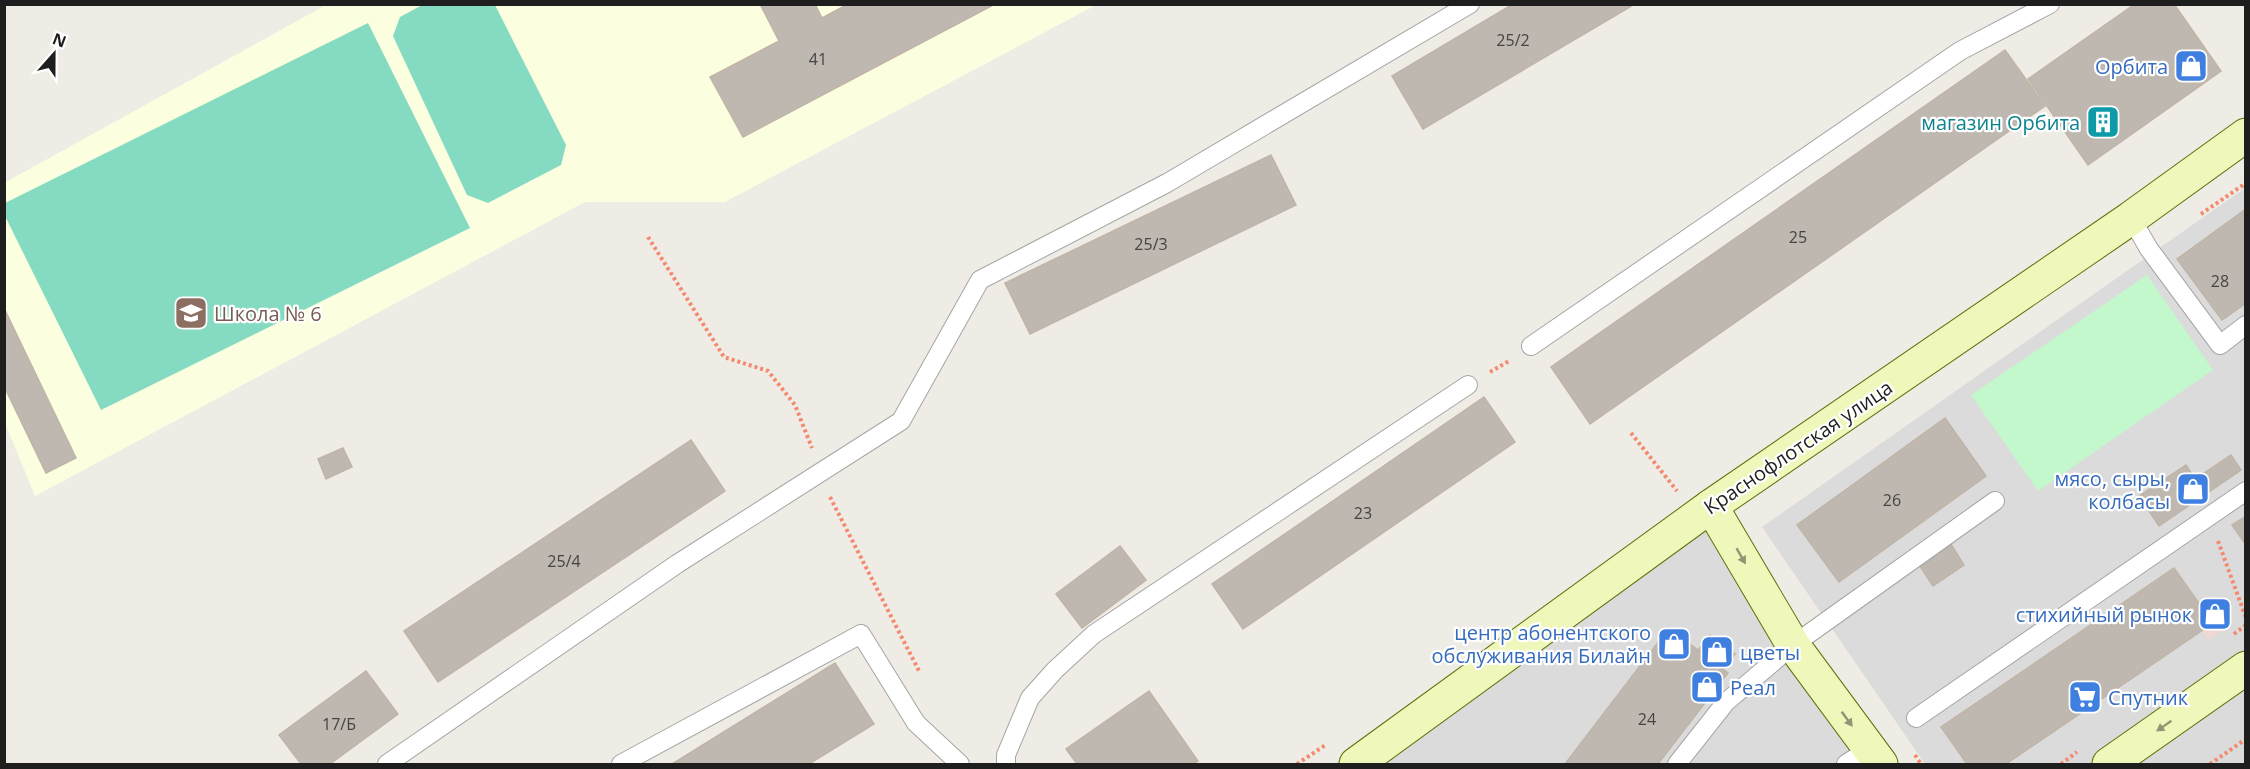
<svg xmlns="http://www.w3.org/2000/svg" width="2250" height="769" viewBox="0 0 2250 769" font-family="'Open Sans',sans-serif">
  <rect width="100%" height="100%" fill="#efece5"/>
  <g fill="#dcdbdb">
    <polygon points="2245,188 2245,764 1925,764 1762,527"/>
    <polygon points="1711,506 1893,764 1334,764"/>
  </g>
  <polygon fill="#efd8d4" points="2212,597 2230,624 2209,640 2202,631 2212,623 2200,605"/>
  <polygon fill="#fbfedf" points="326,5 1096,5 725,202 585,202 35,496 5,423 4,183"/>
  <polygon fill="#c3f7cc" points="2147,275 2213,370 2038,491 1971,395"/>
  <g fill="#85dbc1">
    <polygon points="424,4 495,5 566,145 561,165 488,203 467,195 393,36 400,17"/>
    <polygon points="368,23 470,228 101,410 5,216 5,203"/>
  </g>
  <g fill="#bfb8b1" stroke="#c0b4a7" stroke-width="1.5">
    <polygon points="760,4 815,4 822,18 848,4 995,4 743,137 710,77 779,41"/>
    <polygon points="1513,4 1635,4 1423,129 1392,76"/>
    <polygon points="2135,4 2174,4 2221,71 2088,165 2028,79"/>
    <polygon points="2005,50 2045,106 1590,424 1551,367"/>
    <polygon points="1271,155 1296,205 1030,334 1005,283"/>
    <polygon points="2246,209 2246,303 2222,320 2177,259"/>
    <polygon points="4,308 76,458 46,473 4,386"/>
    <polygon points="1484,397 1515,442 1243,629 1212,584"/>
    <polygon points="1945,418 1986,476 1839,582 1797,525"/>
    <polygon points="691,440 725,491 438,682 404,631"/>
    <polygon points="343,448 352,467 326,479 318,459"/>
    <polygon points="2231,455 2241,470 2159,526 2139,496 2186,465 2195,479"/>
    <polygon points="2246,516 2246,545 2232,525"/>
    <polygon points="1949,541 1964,565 1933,586 1917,562"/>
    <polygon points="1120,546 1146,580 1082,628 1056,594"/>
    <polygon points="2174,568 2213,623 2006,764 1967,764 1941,727"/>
    <polygon points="1669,628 1728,673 1658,764 1565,764"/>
    <polygon points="1710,635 1735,654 1723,669 1698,650"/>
    <polygon points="835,663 874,724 809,764 672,764"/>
    <polygon points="366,671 398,714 330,764 301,764 279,735"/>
    <polygon points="1149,691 1198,761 1193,764 1077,764 1066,749"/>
  </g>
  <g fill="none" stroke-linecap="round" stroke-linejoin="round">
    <defs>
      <g id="lane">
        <polyline points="2131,218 2149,249 2220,345 2246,325"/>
        <polyline points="1531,346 1960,51 2050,4"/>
        <polyline points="1916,718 2246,491"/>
        <polyline points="387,764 677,564 901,421 980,280 1167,183 1470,4"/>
        <polyline points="621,764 861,634 916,723 960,764"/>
        <polyline points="1006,764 1006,755 1030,698 1055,670 1094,634 1468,385"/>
        <polyline points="1677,764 1726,702 1793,645 1995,501"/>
        <polyline points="1846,764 1869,749"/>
      </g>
      <g id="secondary">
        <polyline points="1711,506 1793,645 1881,764"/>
        <polyline points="1356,764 1711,506 2131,218 2246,135"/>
        <polyline points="2109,764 2246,668"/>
      </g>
    </defs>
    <use href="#lane" stroke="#a5a5a5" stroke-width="20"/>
    <use href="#secondary" stroke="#5d7109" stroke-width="35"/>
    <g stroke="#f48970" stroke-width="4" stroke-dasharray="3 3" stroke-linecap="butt">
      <polyline points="2201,214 2246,183"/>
      <polyline points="648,237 724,357 768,371 795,405 812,448"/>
      <polyline points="1490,372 1509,361"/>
      <polyline points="1631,433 1677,491"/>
      <polyline points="830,497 919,671"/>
      <polyline points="2218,541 2246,618"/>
      <polyline points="2234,634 2246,625"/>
      <polyline points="1915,755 1921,764"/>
      <polyline points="1297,764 1327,744"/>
      <polyline points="2061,764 2077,752"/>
      <polyline points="2210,764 2246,739"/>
    </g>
    <use href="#lane" stroke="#fff" stroke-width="18"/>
    <use href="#secondary" stroke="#eff7ba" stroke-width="33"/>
  </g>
  <defs><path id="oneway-solid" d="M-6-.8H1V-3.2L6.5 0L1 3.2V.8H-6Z" transform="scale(1.5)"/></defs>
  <g fill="#919574">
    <use href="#oneway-solid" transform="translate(1741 556) rotate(60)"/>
    <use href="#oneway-solid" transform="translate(1847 719) rotate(54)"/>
    <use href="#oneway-solid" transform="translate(2164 726) rotate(145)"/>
  </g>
  <defs>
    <symbol id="shop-square" viewBox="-11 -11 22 22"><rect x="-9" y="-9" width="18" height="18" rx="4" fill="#3f7fe0" stroke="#fff"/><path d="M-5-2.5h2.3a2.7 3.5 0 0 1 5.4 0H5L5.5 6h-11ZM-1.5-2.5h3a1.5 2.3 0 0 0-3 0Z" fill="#fff"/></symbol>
    <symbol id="building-square" viewBox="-11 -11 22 22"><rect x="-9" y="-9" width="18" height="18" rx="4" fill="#0f9aa8" stroke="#fff"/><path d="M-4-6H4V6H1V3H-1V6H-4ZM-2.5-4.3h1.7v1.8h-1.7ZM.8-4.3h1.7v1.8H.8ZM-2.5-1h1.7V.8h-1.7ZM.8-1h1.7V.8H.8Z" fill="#fff"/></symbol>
    <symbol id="school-square" viewBox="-11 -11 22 22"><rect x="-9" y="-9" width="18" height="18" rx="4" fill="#8d6e63" stroke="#fff"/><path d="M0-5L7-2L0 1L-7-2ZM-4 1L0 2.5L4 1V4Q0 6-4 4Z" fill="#fff"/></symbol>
    <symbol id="supermarket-square" viewBox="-11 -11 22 22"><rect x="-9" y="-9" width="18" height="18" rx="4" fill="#3f7fe0" stroke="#fff"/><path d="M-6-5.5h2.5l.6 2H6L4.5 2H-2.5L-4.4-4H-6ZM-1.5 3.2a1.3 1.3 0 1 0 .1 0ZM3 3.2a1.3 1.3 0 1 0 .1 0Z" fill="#fff"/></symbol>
  </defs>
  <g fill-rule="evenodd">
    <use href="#shop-square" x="2172" y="47" width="38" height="38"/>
    <use href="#building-square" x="2084" y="103" width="38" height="38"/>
    <use href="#school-square" x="172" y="294" width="38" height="38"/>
    <use href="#shop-square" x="2174" y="470" width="38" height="38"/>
    <use href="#shop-square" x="2196" y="595" width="38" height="38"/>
    <use href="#shop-square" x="1655" y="625" width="38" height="38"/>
    <use href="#shop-square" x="1698" y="633" width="38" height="38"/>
    <use href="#shop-square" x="1688" y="668" width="38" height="38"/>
    <use href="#supermarket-square" x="2066" y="678" width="38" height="38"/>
  </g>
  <g text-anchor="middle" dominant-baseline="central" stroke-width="4.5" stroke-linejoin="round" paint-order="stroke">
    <g font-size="16" fill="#464443">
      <text x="1513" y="40">25/2</text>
      <text x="818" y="59">41</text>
      <text x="1798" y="237">25</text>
      <text x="1151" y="244">25/3</text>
      <text x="2220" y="281">28</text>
      <text x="1892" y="500">26</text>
      <text x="1363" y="513">23</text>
      <text x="564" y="561">25/4</text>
      <text x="1647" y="719">24</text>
      <text x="339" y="724">17/Б</text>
    </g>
    <g font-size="20" fill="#366cbe" stroke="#fff" text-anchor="end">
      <text x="2168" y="66">Орбита</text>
      <text x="2170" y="478">мясо, сыры,<tspan x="2170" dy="23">колбасы</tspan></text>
      <text x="2192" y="614">стихийный рынок</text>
      <text x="1651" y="632">центр абонентского<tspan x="1651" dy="23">обслуживания Билайн</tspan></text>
      <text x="1740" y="652" text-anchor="start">цветы</text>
      <text x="1730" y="687" text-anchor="start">Реал</text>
      <text x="2108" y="697" text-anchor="start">Спутник</text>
    </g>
    <g font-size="20" fill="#0d838f" stroke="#fff" text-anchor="end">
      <text x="2080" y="122">магазин Орбита</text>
    </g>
    <g font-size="20" fill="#785e54" stroke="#fff" text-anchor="start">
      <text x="214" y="313">Школа № 6</text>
    </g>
    <g font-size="20" fill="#1e1e1e" stroke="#fff">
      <text transform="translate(1798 447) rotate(-34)">Краснофлотская улица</text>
    </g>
  </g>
  <rect width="2250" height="769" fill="none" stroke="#1e1e1e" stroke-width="12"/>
  <g transform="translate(54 54) rotate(21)" stroke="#ffffff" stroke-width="4.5" paint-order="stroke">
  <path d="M0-4.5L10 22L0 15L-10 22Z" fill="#1e1e1e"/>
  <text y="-9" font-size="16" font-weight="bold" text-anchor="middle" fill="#1e1e1e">N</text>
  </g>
</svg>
